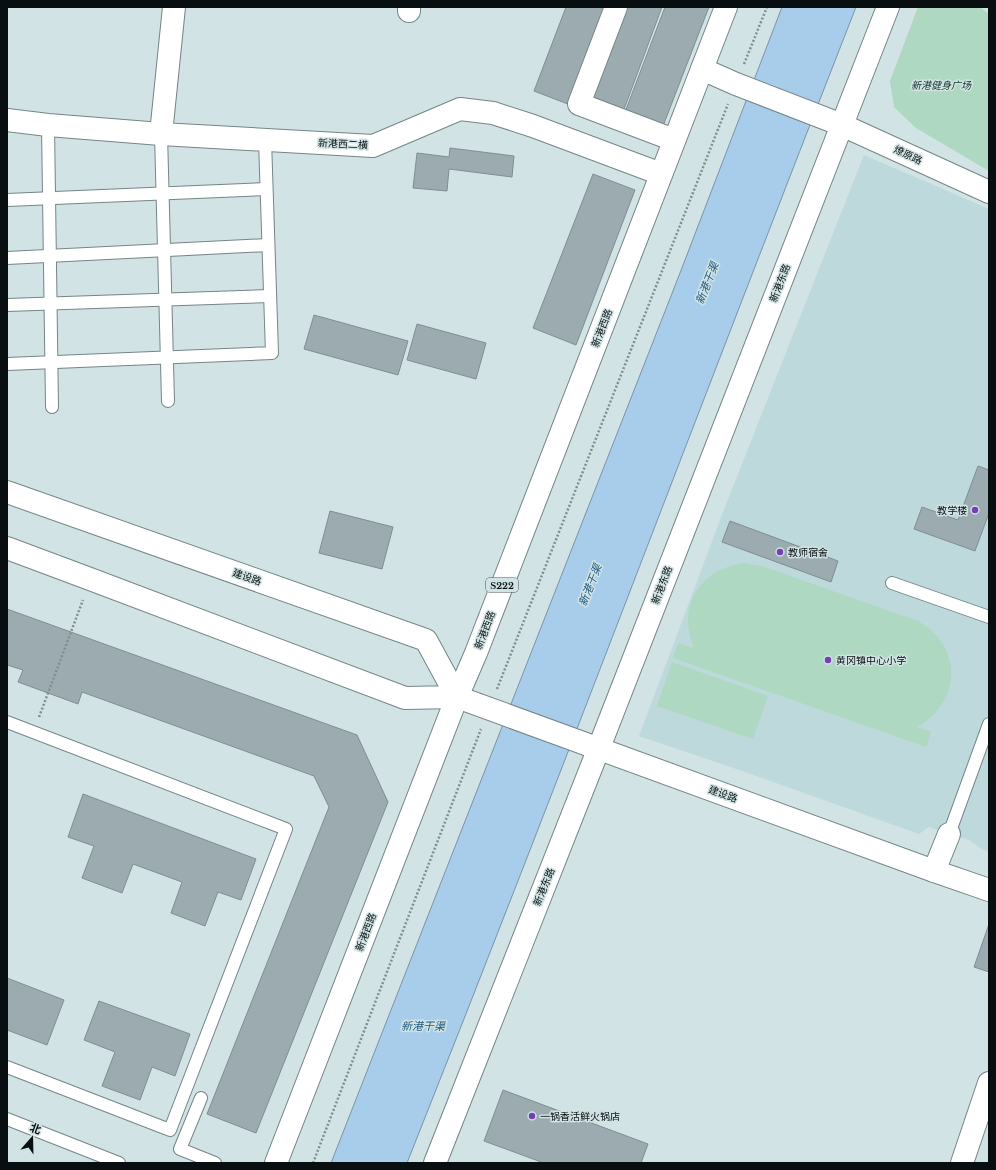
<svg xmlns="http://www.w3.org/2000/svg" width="996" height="1170" viewBox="0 0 996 1170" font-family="'Libre Baskerville','Noto Sans SC',serif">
  <rect width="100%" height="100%" fill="#d1e3e4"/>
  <polygon fill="#bed9db" points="864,155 989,209 989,852 982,849 969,840 929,827 919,834 748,773 639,736 723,512"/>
  <g fill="#aed8c2">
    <polygon points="918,7 980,7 989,14 989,171 916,128 894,107 890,81"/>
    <path d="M744,563L762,566L918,621C924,625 930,628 935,634C964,665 952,708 917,727L931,732L926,747L673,658L678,643L694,648C676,606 700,569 744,563Z"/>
    <polygon points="672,662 768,696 753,739 657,706"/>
  </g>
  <path fill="#a7cdea" stroke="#7894a9" d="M782,7H856C705,392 560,779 407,1163H331L680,273Z"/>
  <g fill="#9cabb0" stroke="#7f8e93">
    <polygon points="566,7 610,7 573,106 534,91"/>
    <polygon points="622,7 662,7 623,112 588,98"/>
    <polygon points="665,7 709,7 663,126 625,112"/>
    <polygon points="450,148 514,156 512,177 449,169 447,191 413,188 417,153 449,157"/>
    <polygon points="593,174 635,190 576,345 533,328"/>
    <polygon points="314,315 408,341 398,375 304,349"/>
    <polygon points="417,324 486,343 476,379 407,360"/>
    <polygon points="978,466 989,470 989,513 975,551 914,529 922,507 958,520"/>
    <polygon points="330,511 393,527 382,569 319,553"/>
    <polygon points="730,521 838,561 831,582 722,542"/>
    <polygon points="7,609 357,735 388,802 256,1133 207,1114 329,807 314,776 82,692 78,704 18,682 23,670 7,665"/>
    <polygon points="83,794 256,859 241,900 218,892 205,926 171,913 182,882 133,864 122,893 82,878 94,846 68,837"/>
    <polygon points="989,924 989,972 974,967"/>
    <polygon points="7,978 64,1000 47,1045 7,1030"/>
    <polygon points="99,1001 190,1034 175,1076 152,1067 140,1100 102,1086 115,1052 84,1040"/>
    <polygon points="503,1090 648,1144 641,1163 544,1163 484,1141"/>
  </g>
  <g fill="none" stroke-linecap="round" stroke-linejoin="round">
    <defs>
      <g id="service">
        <polyline points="48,125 52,407"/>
        <polyline points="161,134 168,401"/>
        <polyline points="7,200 266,189"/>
        <polyline points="7,258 268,245"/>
        <polyline points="7,305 270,296"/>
        <polyline points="7,364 272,353 265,140"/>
        <polyline points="892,583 989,617"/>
        <polyline points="7,722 286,829 170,1130 7,1067"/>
        <polyline points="949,834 989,724"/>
        <polyline points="201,1098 180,1149 215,1163"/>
        <polyline points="7,1119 119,1163"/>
      </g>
      <g id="minor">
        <polyline points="616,7 579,104 674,140"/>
        <polyline points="409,11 409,7"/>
        <polyline points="161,134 174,7"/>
        <polyline points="934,871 949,834"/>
      </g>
      <g id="tertiary">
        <polyline points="7,120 48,125 161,134 373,146 460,109 493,113 533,126 661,174"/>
        <polyline points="962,1163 989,1083"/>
      </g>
      <g id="secondary">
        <polyline points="702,69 736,84 842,125 989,192"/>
        <polyline points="457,697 934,871 989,890"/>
        <polyline points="435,1163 593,763 888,7"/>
      </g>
      <g id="primary">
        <polyline points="7,492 426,640 457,697 405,698 90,579 7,548"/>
        <polyline points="276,1163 457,697 476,653 726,7"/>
      </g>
    </defs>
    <use href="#service" stroke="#758587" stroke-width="14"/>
    <use href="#minor" stroke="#758587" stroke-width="24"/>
    <use href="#tertiary" stroke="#758587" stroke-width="24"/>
    <use href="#secondary" stroke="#758587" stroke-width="24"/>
    <use href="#primary" stroke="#758587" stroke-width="24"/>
    <g stroke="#808e8f" stroke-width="2.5" stroke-dasharray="2 2" stroke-linecap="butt">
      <polyline points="744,64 767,7"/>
      <polyline points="497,689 728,104"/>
      <polyline points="39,717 83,600"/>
      <polyline points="313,1163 481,729"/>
    </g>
    <use href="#service" stroke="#fff" stroke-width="12"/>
    <use href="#minor" stroke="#fff" stroke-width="22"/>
    <use href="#tertiary" stroke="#fff" stroke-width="22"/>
    <use href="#secondary" stroke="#fff" stroke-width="22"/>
    <use href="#primary" stroke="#fff" stroke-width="22"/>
  </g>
  <g fill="#763eb4" stroke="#d1e3e4" stroke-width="1.5">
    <circle cx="975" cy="510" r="4"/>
    <circle cx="780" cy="552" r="4"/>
    <circle cx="828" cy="660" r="4"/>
    <circle cx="532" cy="1116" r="4"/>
  </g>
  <g text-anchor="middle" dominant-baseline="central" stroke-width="3" stroke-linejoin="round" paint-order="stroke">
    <rect fill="#d1e3e4" stroke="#454f50" stroke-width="1" x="486" y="578" width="32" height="14" rx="3"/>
    <g font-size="9" font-weight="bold" fill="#090f10">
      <text x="502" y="585">S222</text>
    </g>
    <g font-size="10" font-style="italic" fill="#0d3322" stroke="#d1e3e4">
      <text x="941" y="85">新港健身广场</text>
    </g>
    <g font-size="10" fill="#090f10" stroke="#d1e3e4">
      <text transform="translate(343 144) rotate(3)">新港西二横</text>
      <text transform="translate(908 155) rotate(25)">燎原路</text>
      <text transform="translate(780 283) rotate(-69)">新港东路</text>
      <text transform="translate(602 328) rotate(-69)">新港西路</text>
      <text transform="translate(247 577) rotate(19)">建设路</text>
      <text transform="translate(662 585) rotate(-69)">新港东路</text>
      <text transform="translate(485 630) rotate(-69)">新港西路</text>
      <text transform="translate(723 794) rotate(20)">建设路</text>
      <text transform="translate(544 887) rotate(-68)">新港东路</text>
      <text transform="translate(366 932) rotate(-69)">新港西路</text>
    </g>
    <g font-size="10" fill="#090f10" stroke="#d1e3e4" text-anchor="start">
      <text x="967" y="510" text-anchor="end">教学楼</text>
      <text x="788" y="552">教师宿舍</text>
      <text x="836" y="660">黄冈镇中心小学</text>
      <text x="540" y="1116">一锅香活鲜火锅店</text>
    </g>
    <g font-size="11" font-style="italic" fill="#1f5a81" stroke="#d1e3e4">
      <text transform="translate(707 283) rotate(-69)">新港干渠</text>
      <text transform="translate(590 585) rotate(-69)">新港干渠</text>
      <text x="423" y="1026">新港干渠</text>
    </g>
  </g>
  <rect width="996" height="1170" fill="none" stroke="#090f10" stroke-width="16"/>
  <g transform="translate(32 1138) rotate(20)" stroke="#d1e3e4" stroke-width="3" paint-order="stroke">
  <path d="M0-3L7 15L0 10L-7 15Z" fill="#090f10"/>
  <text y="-6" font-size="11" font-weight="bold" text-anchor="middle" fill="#090f10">北</text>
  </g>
</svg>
